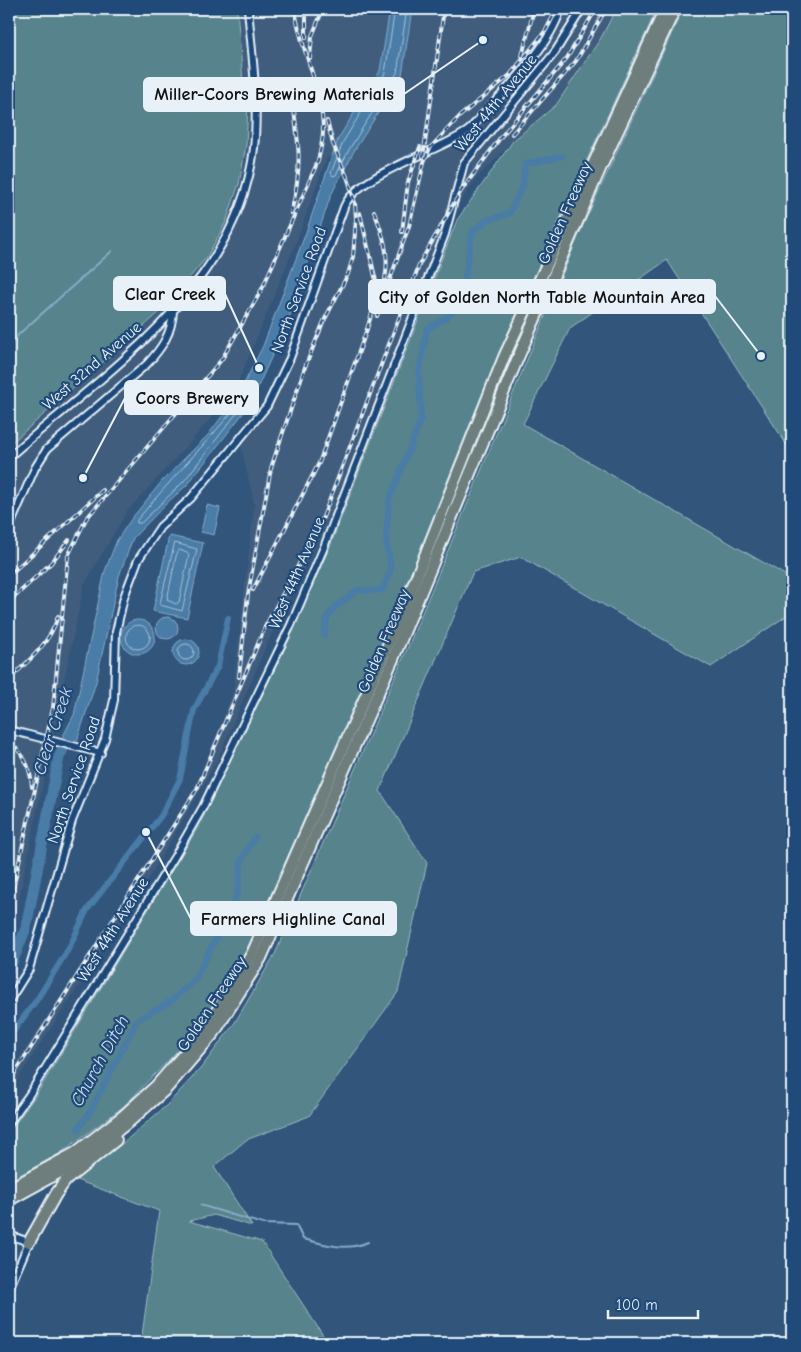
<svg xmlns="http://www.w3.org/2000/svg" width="801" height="1352" viewBox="0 0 801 1352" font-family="'Comic Neue',sans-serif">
  <rect width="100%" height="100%" fill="#32557c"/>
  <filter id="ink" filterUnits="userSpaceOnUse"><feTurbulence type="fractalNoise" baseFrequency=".02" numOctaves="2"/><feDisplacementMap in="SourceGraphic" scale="10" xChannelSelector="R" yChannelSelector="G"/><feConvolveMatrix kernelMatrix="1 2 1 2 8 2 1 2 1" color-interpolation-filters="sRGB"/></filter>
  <g filter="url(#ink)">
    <polygon fill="#3f5d7d" points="238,9 575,9 554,44 475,138 452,199 462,186 476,154 556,59 587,9 616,9 601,38 555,105 513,141 477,178 447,220 337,505 271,635 217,761 141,892 9,1092 9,1074 170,830 203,771 233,692 254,505 241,446 287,379 350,202 381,179 421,162 354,183 327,157 295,245 236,388 188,445 127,511 84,585 9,947 9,439 161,311 213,246 239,192 247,137"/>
    <g fill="#56838c" stroke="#9fbac2">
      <polygon points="9,9 237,9 245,107 248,105 246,145 239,184 226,222 207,257 161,311 9,445"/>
      <polygon points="616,9 657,9 566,205 420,561 310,814 244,955 221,996 194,1034 123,1107 59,1154 9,1181 9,1132 36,1095 200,824 329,549 457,220 513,141 556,105 601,38"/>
      <polygon points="683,9 792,9 792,453 667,260 570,328 523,424 792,579 792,612 711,667 521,557 473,572 380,791 427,863 398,992 309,1116 246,1140 214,1167 252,1226 214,1215 189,1221 262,1242 328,1343 141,1343 159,1211 74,1179 123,1143 167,1105 201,1068 234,1024 275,954 410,642 580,232"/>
    </g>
    <g fill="#497ca6" stroke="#89abc7">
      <polygon points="390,9 412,9 402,75 354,151 331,195 289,318 256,391 244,412 187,485 168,502 133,538 119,576 96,682 77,741 62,738 74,715 105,571 117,540 132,518 163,480 208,435 239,394 263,346 305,235 338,139 380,71"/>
      <polygon points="207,505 220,508 214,535 201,532"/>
      <polygon points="169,536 203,543 187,618 153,611"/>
      <circle cx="167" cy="628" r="11"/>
      <circle cx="138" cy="637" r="17"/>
      <circle cx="186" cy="652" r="13"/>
    </g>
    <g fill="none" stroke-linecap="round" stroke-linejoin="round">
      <g stroke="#a8c2d7" stroke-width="1">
        <polyline points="395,9 385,73 343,142 331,173 333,176 336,175 350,148 397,73 407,9"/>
        <path d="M237,406H240V409L184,481L141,523H137V520C169,481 205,445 237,406Z"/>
        <polygon points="175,543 197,549 182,611 160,605"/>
        <polygon points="180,550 189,554 179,602 176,604 167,600 177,552"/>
        <circle cx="138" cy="637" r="12"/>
        <circle cx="186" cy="652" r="8"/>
      </g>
      <g stroke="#89abc7" stroke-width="2">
        <polyline points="9,347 19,334 112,251"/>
        <path d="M200,1205L263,1224L296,1225L303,1239C325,1244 345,1252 368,1242"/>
      </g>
      <g stroke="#497ca6" stroke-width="6">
        <polyline points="324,635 327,618 334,608 358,590 375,591 383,589 391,570 386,539 389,501 421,419 419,372 427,329 445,319 462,302 468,287 465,277 472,232 487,220 509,214 523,185 525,164 563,156"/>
        <polyline points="9,1037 38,998 69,948 87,910 161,816 180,779 194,710 218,666 228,618"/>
        <polyline points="78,1129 90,1112 137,1020 171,1001 194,981 233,906 238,890 242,859 255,837"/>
      </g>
      <polyline stroke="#497ca6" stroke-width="11" points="9,970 26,928 59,757 71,734"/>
      <defs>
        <g id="minor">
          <path d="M9,457C105,372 238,288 254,148C259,103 252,54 248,9"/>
          <path d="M9,528L35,468L47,449L147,364C162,348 172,333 173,311"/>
          <polyline points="9,730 101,753"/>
          <path d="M9,1001L29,969L72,821L105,739L114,700L116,632L124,597L138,560L160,527L191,498L267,406L290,358L344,207C357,174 437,153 469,130C499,95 547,53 561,9"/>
          <polyline points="9,1123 29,1095 175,856 203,807 291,625 324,547 445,234 464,163 555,52 582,9"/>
          <polyline points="9,1235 29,1242 9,1289"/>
        </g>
        <g id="highway">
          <polyline points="9,1189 75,1153 123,1116 155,1087 205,1030 252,954 400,618 504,357 665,9"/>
          <polyline points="9,1200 78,1162 131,1120 166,1089 214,1033 261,958 393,659 517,360 601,167 675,9"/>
          <polyline points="29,1242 56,1194 66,1180 116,1140"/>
        </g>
      </defs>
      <use href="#minor" stroke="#e8f1f8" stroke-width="10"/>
      <use href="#highway" stroke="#e8f1f8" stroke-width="14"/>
      <use href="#minor" stroke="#1f4a7a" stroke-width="6"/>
      <use href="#highway" stroke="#6d7e7c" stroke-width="10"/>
      <defs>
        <g id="rail">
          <polyline points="306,38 306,9"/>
          <polyline points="522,56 534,9"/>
          <polyline points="310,58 312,36 323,9"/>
          <polyline points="327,121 333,144 350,184"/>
          <polyline points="512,134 576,61 606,9"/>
          <polyline points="423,157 444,9"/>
          <path d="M374,211C383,234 390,254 385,279"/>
          <path d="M291,213C303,166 299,144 292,97"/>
          <polyline points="402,232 408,182 420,147"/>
          <polyline points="377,316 409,226 424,162 430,148 460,116 510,75 546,30 557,9"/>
          <polyline points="9,575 103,490"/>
          <polyline points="253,590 319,463 367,329 374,306 376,281 360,213"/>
          <polyline points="9,602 51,563 69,540"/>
          <polyline points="239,677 248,594 271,468 305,367 324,321 348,274 353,257 356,219 355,203 348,179"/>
          <path d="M9,679C28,662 51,642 58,616"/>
          <path d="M9,742C24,753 31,769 32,787"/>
          <path d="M9,907L53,708L68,556L86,519L222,359L262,289L318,161C320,151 323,141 323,131C323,88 300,50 295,9"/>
          <polyline points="9,1082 197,789 265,627 320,525 420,263 461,191 500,138 567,58 596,9"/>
        </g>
      </defs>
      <use href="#rail" stroke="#e8f1f8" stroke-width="4"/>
      <use href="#rail" stroke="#1f4a7a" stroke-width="2" stroke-dasharray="5.5" stroke-linecap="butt"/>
    </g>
  </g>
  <g text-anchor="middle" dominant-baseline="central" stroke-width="4.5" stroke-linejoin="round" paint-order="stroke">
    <g font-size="16" fill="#e8f1f8" stroke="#1f4a7a">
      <text transform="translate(496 103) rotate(-51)">West 44th Avenue</text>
      <text transform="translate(565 213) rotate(-66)">Golden Freeway</text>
      <text transform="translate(299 290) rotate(-70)">North Service Road</text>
      <text transform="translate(92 366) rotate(-41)">West 32nd Avenue</text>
      <text transform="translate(297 573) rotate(-67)">West 44th Avenue</text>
      <text transform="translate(384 641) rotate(-67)">Golden Freeway</text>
      <text transform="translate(74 780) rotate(-71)">North Service Road</text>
      <text transform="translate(113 930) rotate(-58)">West 44th Avenue</text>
      <text transform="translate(212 1004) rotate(-56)">Golden Freeway</text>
    </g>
    <g font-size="18" font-style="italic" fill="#d0dfec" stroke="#1f4a7a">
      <text transform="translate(53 731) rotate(-72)">Clear Creek</text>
      <text transform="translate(100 1061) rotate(-61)">Church Ditch</text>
    </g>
  </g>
  <path fill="none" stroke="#e8f1f8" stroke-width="2" d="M483 40L404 94M259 368L225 294M761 356L715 296M83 478L125 398M146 832L191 919"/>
  <g fill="#e8f1f8" stroke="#1f4a7a" stroke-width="2">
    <circle cx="483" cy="40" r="5"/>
    <circle cx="259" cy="368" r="5"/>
    <circle cx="761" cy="356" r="5"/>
    <circle cx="83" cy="478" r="5"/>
    <circle cx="146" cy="832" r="5"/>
  </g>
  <g fill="#e8f1f8" stroke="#e8f1f8" stroke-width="2">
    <rect x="144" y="78" width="260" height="33" rx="5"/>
    <rect x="114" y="277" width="111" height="33" rx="5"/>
    <rect x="369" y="280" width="346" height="33" rx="5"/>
    <rect x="125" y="381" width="133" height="33" rx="5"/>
    <rect x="191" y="902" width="205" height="33" rx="5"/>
  </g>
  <g font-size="18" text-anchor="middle" font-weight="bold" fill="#111">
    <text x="274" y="100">Miller-Coors Brewing Materials</text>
    <text x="170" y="300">Clear Creek</text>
    <text x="542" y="303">City of Golden North Table Mountain Area</text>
    <text x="192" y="404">Coors Brewery</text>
    <text x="293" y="925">Farmers Highline Canal</text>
  </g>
  <rect width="801" height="1352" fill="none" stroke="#1f4a7a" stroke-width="30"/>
  <rect x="15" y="15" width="771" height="1322" fill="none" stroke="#e8f1f8" stroke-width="2" filter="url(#ink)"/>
  <path d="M608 1310v8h90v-8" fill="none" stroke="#e8f1f8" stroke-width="2.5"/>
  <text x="616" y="1310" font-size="15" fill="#e8f1f8" stroke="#1f4a7a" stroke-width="4" paint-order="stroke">100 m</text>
</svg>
